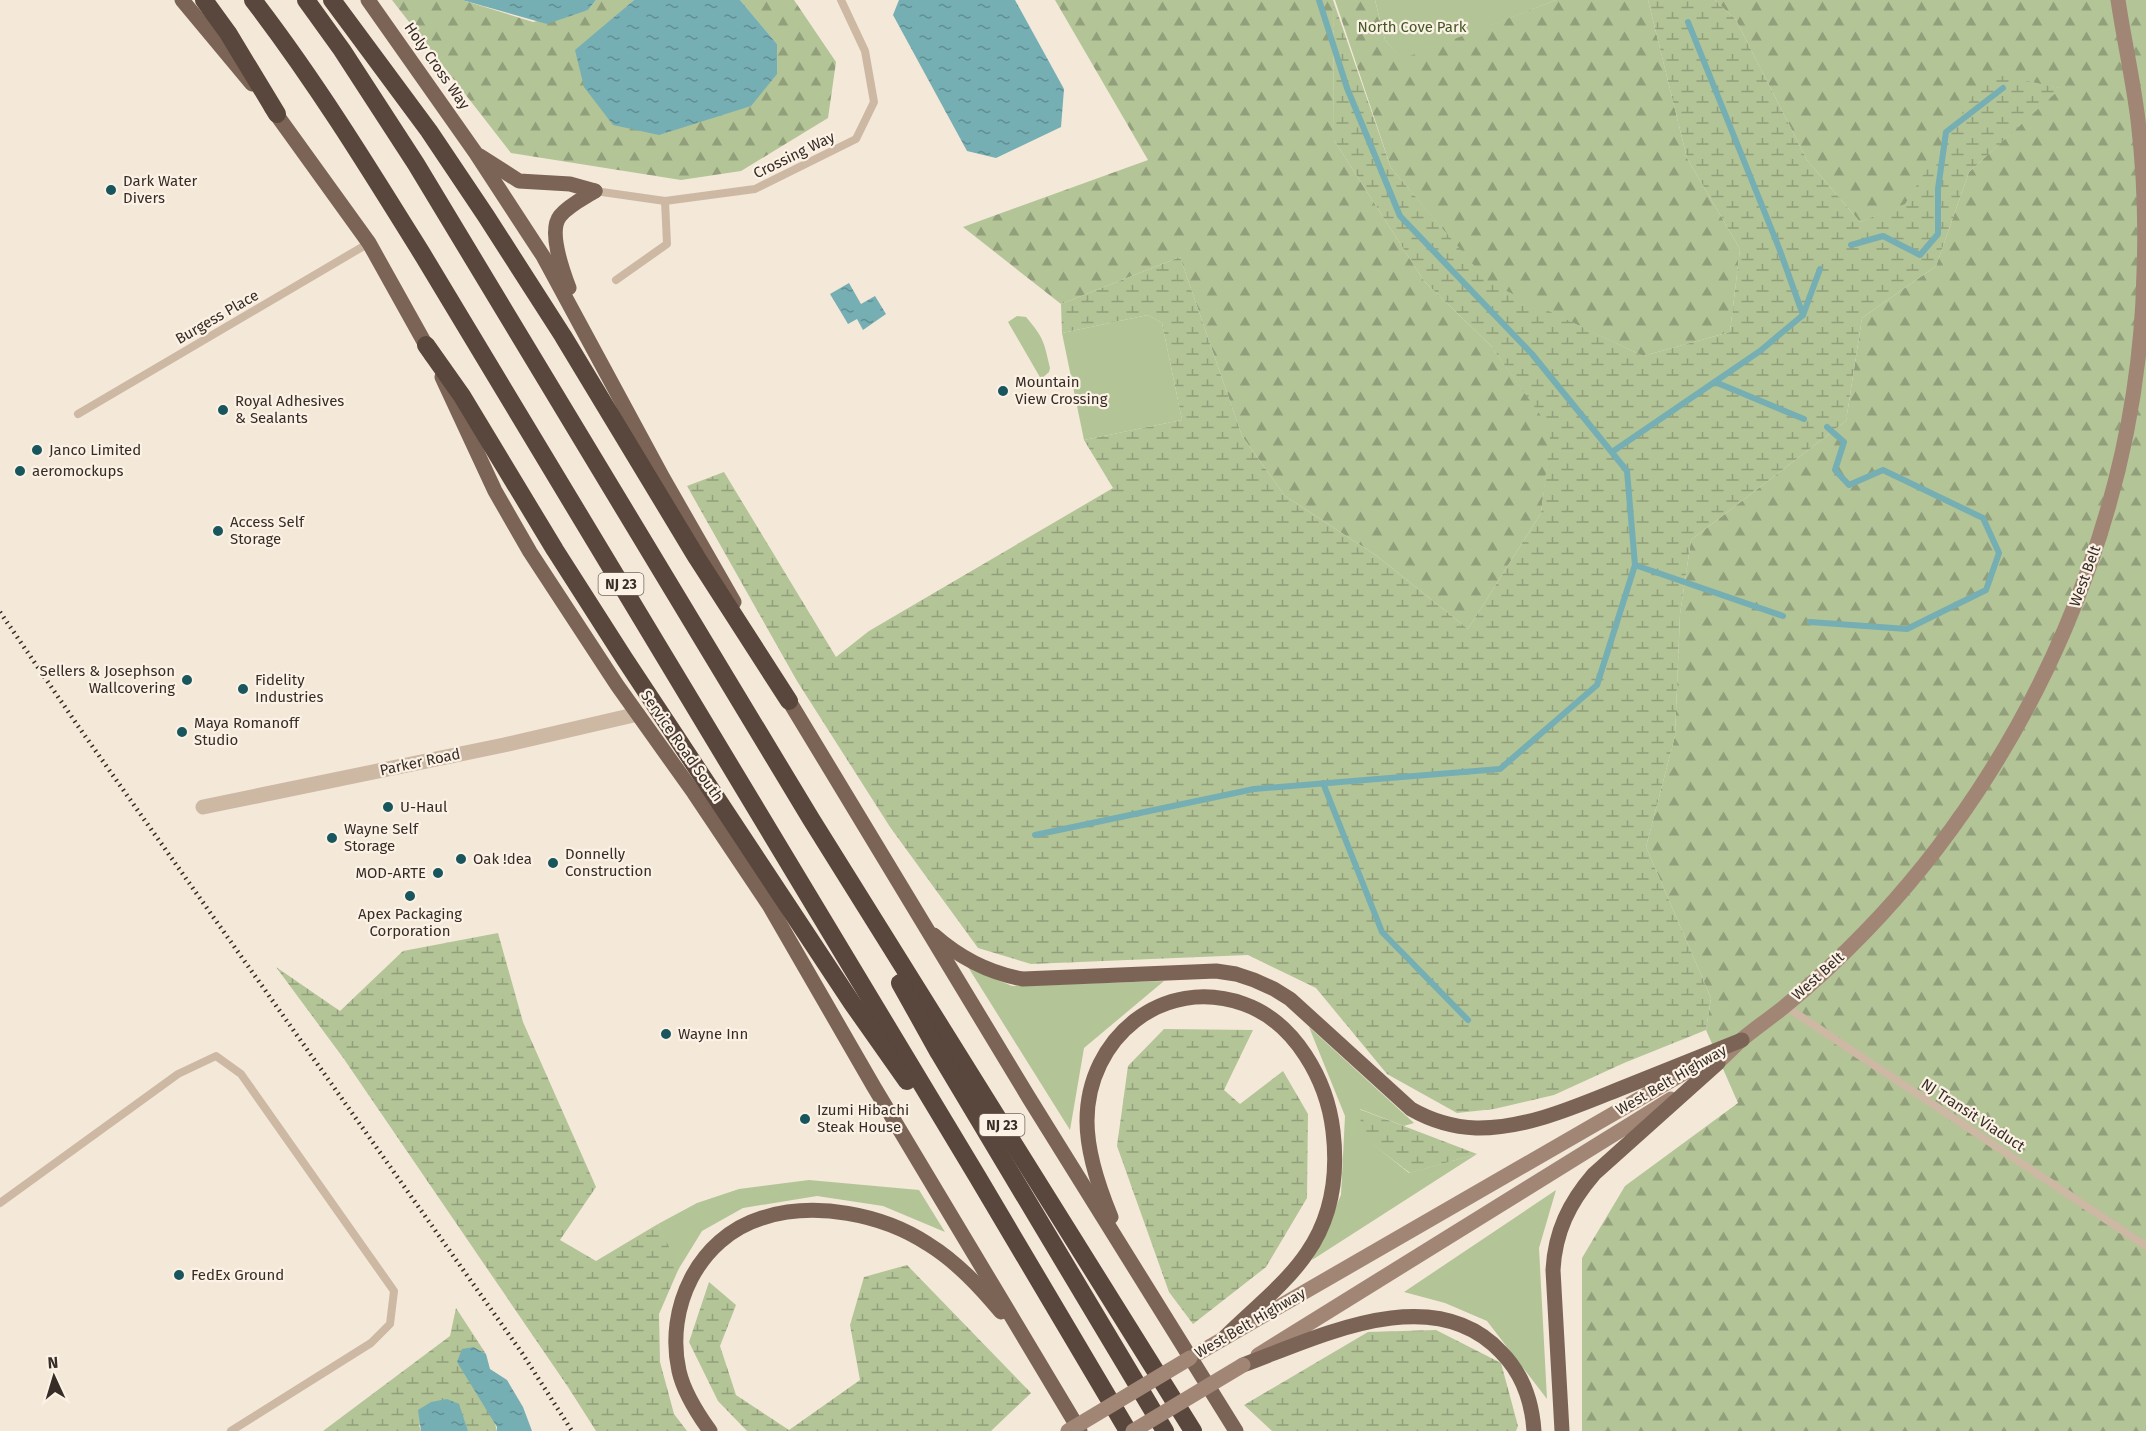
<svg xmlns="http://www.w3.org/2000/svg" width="2146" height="1431" viewBox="0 0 2146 1431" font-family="'Fira Sans',sans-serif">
  <defs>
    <pattern id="forest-firs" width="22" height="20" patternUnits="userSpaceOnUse" patternTransform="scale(1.5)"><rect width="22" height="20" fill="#b3c497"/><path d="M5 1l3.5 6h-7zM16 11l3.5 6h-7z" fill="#929f7b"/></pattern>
    <pattern id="wetland-marsh" width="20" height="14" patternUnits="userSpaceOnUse" patternTransform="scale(1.5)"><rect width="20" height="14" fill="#b3c497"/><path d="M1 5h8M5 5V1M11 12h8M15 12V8" fill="none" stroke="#929f7b"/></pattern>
    <pattern id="water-ripples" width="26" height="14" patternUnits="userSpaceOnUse" patternTransform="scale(1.5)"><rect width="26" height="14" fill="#75aeb3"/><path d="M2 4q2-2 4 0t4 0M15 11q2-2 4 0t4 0" fill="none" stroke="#618e91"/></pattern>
  </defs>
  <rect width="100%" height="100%" fill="#f4e8d9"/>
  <g fill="#b3c497">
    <polygon points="1375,0 1556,0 1402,60 1385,40"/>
    <polygon points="1148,315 1162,323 1182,420 1084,440 1062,333"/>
    <path d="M1017,316L1026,317C1044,338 1044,342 1050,368L1049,372L1041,379L1008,322Z"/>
    <polygon points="968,967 1012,986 1164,981 1084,1048 1070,1130"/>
    <polygon points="1309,1027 1414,1123 1404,1126 1360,1109 1364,1137 1409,1173 1477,1154 1312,1260 1341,1195 1345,1116"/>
    <polygon points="809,1180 919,1190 945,1232 883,1206 817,1196 743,1208 702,1231 678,1270 658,1224 697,1203 739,1189"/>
    <polygon points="1556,1190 1539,1248 1547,1399 1487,1321 1445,1303 1404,1292"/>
  </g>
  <g fill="url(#forest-firs)">
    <polygon points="392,0 462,0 533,22 588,10 596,0 634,0 575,51 777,44 740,0 794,0 836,62 828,118 741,171 681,180 511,153"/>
    <polygon points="1055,0 1333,0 1334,140 1424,281 1491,346 1552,430 1541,513 1468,629 1377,556 1285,496 1242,436 1180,257 1061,304 963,227 1148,160"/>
    <polygon points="1335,0 1375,0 1385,40 1402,59 1556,0 1648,0 1687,158 1740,249 1730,332 1643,356 1488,283 1391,168"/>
    <polygon points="1715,0 2146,0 2146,1431 1582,1431 1582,1258 1625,1186 1738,1103 1706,1030 1711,998 1646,847 1675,736 1680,614 1691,540 1846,421 1862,318 1936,266 1969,172 2060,88 1987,74 1905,205 1860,222 1807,160 1736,20"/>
  </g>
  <g fill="url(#wetland-marsh)">
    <polygon points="1333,0 1391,168 1488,282 1643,356 1730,332 1740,249 1687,158 1648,0 1715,0 1736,20 1807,160 1860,222 1905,204 1987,73 2061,88 1969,172 1936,266 1862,318 1846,421 1691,540 1680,614 1675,736 1646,847 1711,998 1706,1030 1624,1063 1554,1095 1494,1109 1457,1113 1387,1074 1316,988 1248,955 1031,964 978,948 890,827 797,681 687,486 724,472 836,657 869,631 1113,488 1084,440 1182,420 1162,323 1148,315 1062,333 1061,304 1180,257 1242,436 1285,496 1377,556 1468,629 1541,513 1551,430 1491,346 1424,281 1334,140"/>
    <polygon points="498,933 523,1022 596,1187 560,1240 596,1261 658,1224 679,1268 659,1314 660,1362 674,1414 687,1431 596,1431 568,1387 344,1059 276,967 340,1011 403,951"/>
    <polygon points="1164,1029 1253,1030 1224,1090 1240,1104 1283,1071 1308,1114 1307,1198 1266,1267 1193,1324 1169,1292 1117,1146 1128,1066"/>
    <polygon points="1359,1109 1477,1154 1410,1173 1363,1137"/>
    <polygon points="907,1265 1031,1393 991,1431 747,1431 718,1401 689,1342 709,1282 736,1305 720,1346 736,1395 789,1430 860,1380 850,1325 864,1277"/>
    <polygon points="456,1308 486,1354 474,1347 497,1431 468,1431 465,1426 419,1425 421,1431 323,1431 450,1336"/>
    <polygon points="1436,1330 1501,1363 1518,1426 1516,1431 1272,1431 1244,1405 1368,1332"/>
  </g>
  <g fill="url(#water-ripples)">
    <polygon points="462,0 596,0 588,10 547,24"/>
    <polygon points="634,0 740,0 777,44 777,74 751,106 659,135 613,125 584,87 575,50"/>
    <polygon points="899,0 1015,0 1064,89 1061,127 996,158 967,151 893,15"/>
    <polygon points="849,283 861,304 875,296 886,314 863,330 857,319 848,324 830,294"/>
    <polygon points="474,1347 486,1354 490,1369 507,1380 523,1407 532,1431 497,1431 497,1427 457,1362 462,1349"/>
    <polygon points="447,1399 459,1404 468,1431 421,1431 418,1410 431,1402"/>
  </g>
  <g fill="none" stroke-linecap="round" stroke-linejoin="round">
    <g stroke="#75aeb3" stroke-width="6">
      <polyline points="1688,22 1779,248 1803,315"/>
      <polyline points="1851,245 1883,236 1920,255 1938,234 1938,189 1946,132 2003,88"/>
      <polyline points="1715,382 1804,419"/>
      <polyline points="1612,452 1760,351 1803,315 1820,269"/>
      <polyline points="1635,565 1783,616"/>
      <polyline points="1810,622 1907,629 1986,590 1999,553 1983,518 1883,470 1849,485 1835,470 1844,442 1827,427"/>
      <polyline points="1323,783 1382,932 1468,1020"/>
      <polyline points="1035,835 1254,789 1500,769 1597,685 1635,565 1627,471 1532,354 1400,216 1347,88 1319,0"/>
    </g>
    <g stroke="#cdb8a4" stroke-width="8">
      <polyline points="595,191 665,201 755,189 856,139 874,102 865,51 841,0"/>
      <polyline points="616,280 667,244 665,201"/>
      <polyline points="78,414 369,243"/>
      <polyline points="1785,1006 2146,1246"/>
      <polyline points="0,1203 178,1074 216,1056 241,1074 394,1291 390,1324 371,1343 231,1431"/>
    </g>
    <polyline stroke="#cdb8a4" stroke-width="15" points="203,807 504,745 638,714"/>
    <g stroke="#a18675" stroke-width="15">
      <path d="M1709,1070C1720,1061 1730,1051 1740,1041C1754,1029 1769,1019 1784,1007C1812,984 1839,959 1864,933C2032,760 2139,514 2144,273C2146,222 2144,171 2138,120C2133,80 2124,40 2118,0"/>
      <polyline points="1258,1355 1671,1099"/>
      <polyline points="1190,1358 1710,1058"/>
    </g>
    <g stroke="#7b6456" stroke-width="15">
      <polyline points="182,0 252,84"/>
      <polyline points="368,0 475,152 543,256 663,478 734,602"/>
      <polyline points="271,107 369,243 432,356"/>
      <polyline points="480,156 519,181 570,184 595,191"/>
      <path d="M569,288C563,272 548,231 560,216C569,205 584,198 595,191"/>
      <polyline points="442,377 495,491 530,552 617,685 694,793 769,905 874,1087 1080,1431"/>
      <polyline points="783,691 1029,1098 1236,1431"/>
      <path d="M934,935C960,958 989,973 1023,979L1216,971L1236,974L1254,980L1274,989L1290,999L1411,1109C1432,1121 1452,1127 1476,1128C1526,1129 1577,1106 1622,1088C1662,1072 1702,1056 1742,1040"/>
      <path d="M1111,1217C1099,1188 1087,1154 1087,1121C1087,1038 1163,975 1244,1004C1295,1022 1327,1080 1333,1131C1338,1173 1332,1217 1307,1253C1286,1284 1252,1310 1225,1337"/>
      <path d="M1243,1365C1319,1337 1433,1279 1501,1352C1522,1373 1532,1402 1534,1431"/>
      <path d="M710,1431C697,1413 684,1393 679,1371C665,1308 698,1238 762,1218C815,1201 882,1214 928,1244C957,1262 980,1287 1001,1312"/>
      <path d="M1562,1431L1553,1270C1555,1232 1569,1203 1594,1174L1718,1063"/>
    </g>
    <g stroke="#59463c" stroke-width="18">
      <polyline points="204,0 228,33 277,114"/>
      <path d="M253,0C316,82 370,170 424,257L977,1176L1128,1431"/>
      <polyline points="306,0 342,50 416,164 811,819 1193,1431"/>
      <polyline points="332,0 429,131 486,216 563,336 697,558 789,701"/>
      <polyline points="426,345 462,396 555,550 624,658 852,1003 907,1081"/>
      <polyline points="900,983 939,1053 1165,1431"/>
    </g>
    <polyline stroke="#372c26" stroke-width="4.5" stroke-dasharray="1.5 4.5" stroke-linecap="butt" points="0,612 78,726 522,1353 572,1431"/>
    <g stroke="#a18675" stroke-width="15">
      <polyline points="1068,1431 1190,1358"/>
      <polyline points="1133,1431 1243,1365"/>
    </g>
  </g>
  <g fill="#18555d" stroke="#fbf2e5" stroke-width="2">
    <circle cx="111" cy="190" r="6"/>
    <circle cx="1003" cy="391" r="6"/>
    <circle cx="223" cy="410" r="6"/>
    <circle cx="37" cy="450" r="6"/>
    <circle cx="20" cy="471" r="6"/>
    <circle cx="218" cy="531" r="6"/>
    <circle cx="187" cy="680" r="6"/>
    <circle cx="243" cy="689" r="6"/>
    <circle cx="182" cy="732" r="6"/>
    <circle cx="388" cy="807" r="6"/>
    <circle cx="332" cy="838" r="6"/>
    <circle cx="461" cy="859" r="6"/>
    <circle cx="553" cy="863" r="6"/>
    <circle cx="438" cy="873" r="6"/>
    <circle cx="410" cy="896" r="6"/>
    <circle cx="666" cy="1034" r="6"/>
    <circle cx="805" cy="1119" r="6"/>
    <circle cx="179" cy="1275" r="6"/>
  </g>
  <g text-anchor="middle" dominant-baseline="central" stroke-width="4.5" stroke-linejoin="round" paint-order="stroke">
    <g fill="#fbf2e5" stroke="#72675f" stroke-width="1.5">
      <rect x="598.5" y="573" width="45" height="22" rx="4.5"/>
      <rect x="979.5" y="1114" width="45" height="22" rx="4.5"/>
    </g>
    <g font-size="14" font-weight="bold" fill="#372c26">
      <text x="621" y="584">NJ 23</text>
      <text x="1002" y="1125">NJ 23</text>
    </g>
    <g font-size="15" fill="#445827" stroke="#fbf2e5">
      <text x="1412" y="27">North Cove Park</text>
    </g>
    <g font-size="15" fill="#372c26" stroke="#fbf2e5">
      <text transform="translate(437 66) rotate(55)">Holy Cross Way</text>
      <text transform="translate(794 155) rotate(-26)">Crossing Way</text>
      <text transform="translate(217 317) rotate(-30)">Burgess Place</text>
      <text transform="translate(2085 576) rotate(-70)">West Belt</text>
      <text transform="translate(682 746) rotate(55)">Service Road South</text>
      <text transform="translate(420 762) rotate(-12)">Parker Road</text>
      <text transform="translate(1818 976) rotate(-42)">West Belt</text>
      <text transform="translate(1671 1080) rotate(-30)">West Belt Highway</text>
      <text transform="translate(1973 1115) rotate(33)">NJ Transit Viaduct</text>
      <text transform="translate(1250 1323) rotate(-30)">West Belt Highway</text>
    </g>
    <g font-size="15" fill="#372c26" stroke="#fbf2e5" text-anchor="start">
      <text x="123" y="181">Dark Water<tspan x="123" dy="17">Divers</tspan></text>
      <text x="1015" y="382">Mountain<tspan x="1015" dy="17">View Crossing</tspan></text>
      <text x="235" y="401">Royal Adhesives<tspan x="235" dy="17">&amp; Sealants</tspan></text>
      <text x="49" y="450">Janco Limited</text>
      <text x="32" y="471">aeromockups</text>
      <text x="230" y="522">Access Self<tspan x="230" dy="17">Storage</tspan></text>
      <text x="175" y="671" text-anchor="end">Sellers &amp; Josephson<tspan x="175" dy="17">Wallcovering</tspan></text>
      <text x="255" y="680">Fidelity<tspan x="255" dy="17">Industries</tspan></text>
      <text x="194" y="723">Maya Romanoff<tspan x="194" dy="17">Studio</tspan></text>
      <text x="400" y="807">U-Haul</text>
      <text x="344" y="829">Wayne Self<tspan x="344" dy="17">Storage</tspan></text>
      <text x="565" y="854">Donnelly<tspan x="565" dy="17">Construction</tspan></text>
      <text x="473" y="859">Oak !dea</text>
      <text x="426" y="873" text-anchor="end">MOD-ARTE</text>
      <text x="410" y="914" text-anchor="middle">Apex Packaging<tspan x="410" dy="17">Corporation</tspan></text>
      <text x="678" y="1034">Wayne Inn</text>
      <text x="817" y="1110">Izumi Hibachi<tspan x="817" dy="17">Steak House</tspan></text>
      <text x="191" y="1275">FedEx Ground</text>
    </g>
  </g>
  <g transform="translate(54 1377) rotate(356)" stroke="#fbf2e5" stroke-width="4.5" paint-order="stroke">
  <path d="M0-4.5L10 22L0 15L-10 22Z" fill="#372c26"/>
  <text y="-9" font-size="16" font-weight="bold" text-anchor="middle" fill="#372c26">N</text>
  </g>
</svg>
